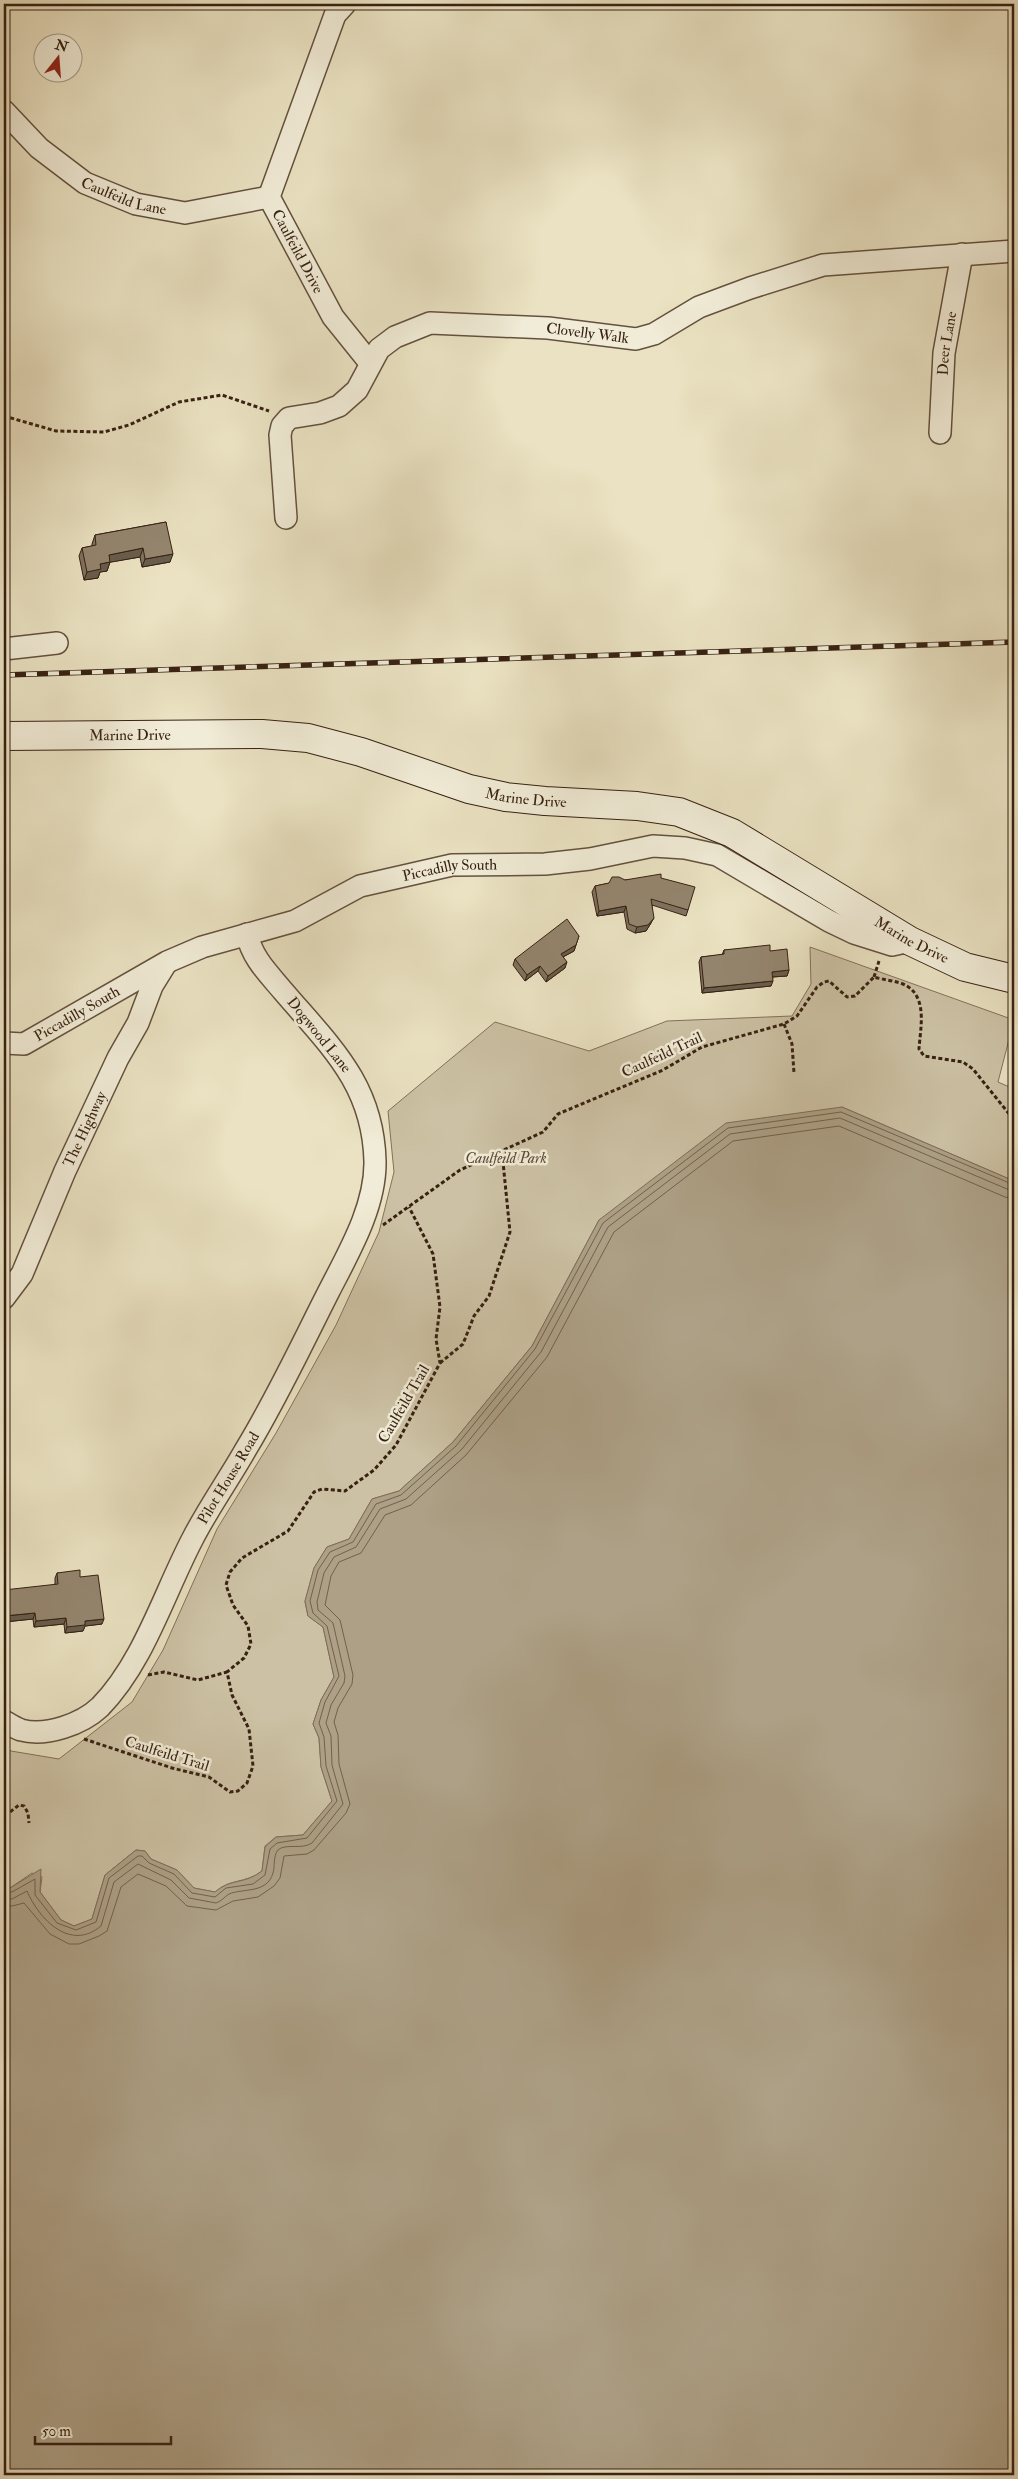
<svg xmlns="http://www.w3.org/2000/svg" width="1018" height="2479" viewBox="0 0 1018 2479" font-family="'IM FELL Double Pica',serif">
  <rect width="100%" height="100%" fill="#eae2c2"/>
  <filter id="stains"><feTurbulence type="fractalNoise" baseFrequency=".004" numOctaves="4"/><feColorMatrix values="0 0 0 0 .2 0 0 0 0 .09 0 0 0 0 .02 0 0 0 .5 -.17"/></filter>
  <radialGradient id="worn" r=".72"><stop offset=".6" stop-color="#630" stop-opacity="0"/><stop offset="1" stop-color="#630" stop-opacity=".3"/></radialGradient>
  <path fill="#ccc1a4" stroke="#82715b" d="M810,947L1014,1020L998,1082L1014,1089V1181L842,1107L599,1220L532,1346L453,1442L399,1491L372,1499L349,1539L327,1547L314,1568L305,1602L308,1616L323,1627L334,1677L321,1700L313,1724L319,1738L321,1767L332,1801L303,1835L276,1837L265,1846L262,1871C245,1884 230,1878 215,1892L194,1888L177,1870L151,1859L145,1851L136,1850L105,1875L92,1919L74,1926L61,1920L40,1892L42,1877L32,1873L10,1888L4,1886V1746L11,1751L59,1759L132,1702L163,1650L217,1529L276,1433L336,1325L379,1232L394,1172L388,1111L495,1022L589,1051L667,1021L792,1016L811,984Z"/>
  <path fill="#ada086" stroke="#7e6d58" d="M842,1107L1014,1181V2475H4V1886L10,1888L41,1869L40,1892L61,1920L74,1926L92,1919L105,1875L136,1850L145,1851L151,1859L177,1870L194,1888L215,1892C231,1878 244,1885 262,1871L265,1847L276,1837L303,1835L332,1801L321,1767L319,1738L313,1724L321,1700L334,1677L323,1627L308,1616L305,1601L314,1568L327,1547L349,1539L372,1499L399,1491L453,1442L532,1346L599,1220L726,1123Z"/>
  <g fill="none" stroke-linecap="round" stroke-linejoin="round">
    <g stroke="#72604c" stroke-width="1">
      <polyline points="4,1891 12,1892 35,1879 35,1895 57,1923 76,1930 96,1922 109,1878 138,1856 142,1856 149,1863 174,1874 192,1893 215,1897 226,1888 253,1884 265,1875 270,1849 277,1843 307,1838 337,1801 326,1766 324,1737 319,1723 325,1702 339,1676 327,1626 313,1613 310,1601 318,1570 330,1552 353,1542 376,1504 401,1495 456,1446 535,1349 603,1223 728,1128 841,1112 1014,1185"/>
      <path d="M4,1898L12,1899L27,1891C39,1919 70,1952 101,1926L114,1882L138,1864L171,1880L189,1898L216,1903C222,1901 224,1897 229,1894C243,1888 267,1894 273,1873C275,1867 273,1856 278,1850C285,1843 302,1850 312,1843L343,1804L332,1765L331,1736L326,1723L331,1705L344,1683L345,1676L333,1623L318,1610L317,1602L324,1573L334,1557L356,1547L380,1509L406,1499L462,1449L541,1352L608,1227L730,1134L840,1118L1014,1192"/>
      <polyline points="4,1905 12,1906 24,1903 50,1934 69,1944 79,1944 99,1936 107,1931 121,1887 138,1874 166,1886 187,1906 216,1910 233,1901 258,1897 274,1886 280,1878 284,1856 307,1854 314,1850 346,1813 350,1804 339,1764 338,1735 334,1722 338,1708 352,1684 353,1675 340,1620 325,1605 331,1576 339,1562 361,1553 385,1515 411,1505 466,1455 547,1357 614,1232 733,1141 839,1126 1005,1197 1014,1199"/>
    </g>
    <defs>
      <g id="street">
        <path id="s1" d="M345,4L335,15L269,197L333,317L370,363"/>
        <path id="s2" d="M4,111L39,148L85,183L136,204L185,213L269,197"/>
        <path id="s3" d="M940,433L944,353L962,254"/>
        <path id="s4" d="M286,518L280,435L282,426L289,418L320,413L339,406L357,390L379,349L395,337L430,323L548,328L636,339L654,334L699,307L750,288L823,265L1014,251"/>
        <polyline points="4,649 57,643"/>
        <path id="s5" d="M4,1043L24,1044L167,962L202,947L295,921L360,886L452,865L545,864L590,859L653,846L685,848L717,855L829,921L854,933L892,945L910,941"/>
        <path id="s6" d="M4,1298L22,1274L65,1171L118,1058L138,1023L152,986L165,965"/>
        <path id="s7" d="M4,1721C9,1724 15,1728 21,1730C46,1737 82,1724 100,1707C144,1662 164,1593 193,1538C209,1507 229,1479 246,1449C277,1398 302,1344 329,1291C349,1252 376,1206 375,1161C373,1084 330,1046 283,991C268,973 252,958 247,934"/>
      </g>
      <g id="secondary">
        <path id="s8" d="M4,736L262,734L308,738L361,752L469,789L506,797L545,801L637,806L679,812L732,833L910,941L965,967L1014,979"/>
      </g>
    </defs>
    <use href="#street" stroke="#64513e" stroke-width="24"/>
    <use href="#secondary" stroke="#372112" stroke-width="30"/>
    <g stroke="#372112" stroke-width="3" stroke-dasharray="4 2.5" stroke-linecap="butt">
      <polyline points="4,416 56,431 104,432 129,425 179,402 222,395 269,411"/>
      <polyline points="874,977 879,961"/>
      <polyline points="784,1024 792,1044 794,1073"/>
      <path d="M383,1225L460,1170L543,1132L558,1114L663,1070L702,1047L784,1024L797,1016L817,987L824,982L829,981L847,997L855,996L874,977C884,980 899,981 907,986C928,999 920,1030 919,1049L924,1056L963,1062L973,1069L1014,1120"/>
      <polyline points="440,1363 463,1344 474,1316 489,1296 510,1232 502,1152"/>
      <polyline points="148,1675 164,1672 198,1680 227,1672"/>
      <polyline points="84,1739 172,1768 209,1777 230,1792 238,1791 247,1783 253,1766 249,1729 232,1695 227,1672 244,1658 251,1644 248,1626 233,1605 226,1585 230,1572 242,1558 288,1531 314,1492 322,1489 345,1491 374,1470 396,1445 440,1363 436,1339 440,1307 433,1254 409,1207"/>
      <polyline points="4,1753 6,1764 4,1774"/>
      <polyline points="4,1810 10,1812 19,1805 24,1806 28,1813 29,1823"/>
    </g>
    <use href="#street" stroke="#f1ecd7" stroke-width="21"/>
    <use href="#secondary" stroke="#f1ecd7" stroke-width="28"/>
    <defs>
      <polyline id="rail" points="4,675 1014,642"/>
    </defs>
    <use href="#rail" stroke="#372112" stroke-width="5.5"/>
    <use href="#rail" stroke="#f1ecd7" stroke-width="4" stroke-dasharray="11" stroke-linecap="butt"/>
  </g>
  <g fill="#7f725f" stroke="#372112">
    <polygon points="166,522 170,562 142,567 140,557 110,562 107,571 100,572 98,578 84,580 79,556 82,548 92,546 92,544 95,535"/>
    <polygon points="661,878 688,910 686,916 652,905 651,923 646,931 635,933 627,929 624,912 597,916 592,892 595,886 625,880"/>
    <polygon points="579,936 574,951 563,957 565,968 546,982 538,971 525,981 513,965 515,959"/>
    <polygon points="724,950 770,951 789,970 787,976 773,977 771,986 702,993 699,962 701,957 722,955"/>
    <polygon points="57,1573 80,1577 102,1624 85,1626 83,1631 65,1633 64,1624 34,1627 33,1619 4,1622 55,1584 55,1578"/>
  </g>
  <g fill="#685d4d" stroke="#372112">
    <polygon points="143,548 140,557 106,563 109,555"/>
    <polygon points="173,554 170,562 142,567 145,559"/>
    <polygon points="110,562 107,571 100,572 98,578 84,580 87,572 100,564"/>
    <polygon points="626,906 624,912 597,916 599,911"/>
    <polygon points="654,918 651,923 646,931 635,933 637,927"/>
    <polygon points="576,945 574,951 559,959 561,954"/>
    <polygon points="567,962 565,968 546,982 548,976"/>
    <polygon points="540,966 538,971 525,981 527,975"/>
    <polygon points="789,970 787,976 770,977 772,972"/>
    <polygon points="773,981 771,986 702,993 704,988"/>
    <polygon points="35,1613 33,1619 4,1622 4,1616"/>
    <polygon points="66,1618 64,1624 34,1627 36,1621"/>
    <polygon points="104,1619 102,1624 85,1626 83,1631 65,1633 67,1627 85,1621"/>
  </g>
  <g fill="#94856e" stroke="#372112">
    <polygon points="166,522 173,554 145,559 143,548 109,555 110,562 100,564 101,569 87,572 82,548 96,545 95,535"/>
    <polygon points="661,874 661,878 695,887 688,910 651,899 654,918 648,925 637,927 629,924 626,906 599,911 595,886 609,883 612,877 619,877 625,880"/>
    <polygon points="567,919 579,936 576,945 561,954 567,962 548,976 540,966 527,975 515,959"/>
    <polygon points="770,945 770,951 787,949 789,970 772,972 773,981 704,988 701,957 724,954 724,950"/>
    <polygon points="80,1570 80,1577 98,1575 104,1619 85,1621 85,1625 67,1627 66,1618 36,1621 35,1613 4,1616 4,1590 58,1584 57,1573"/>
  </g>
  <g text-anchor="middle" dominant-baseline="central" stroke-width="5" stroke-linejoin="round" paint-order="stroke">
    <g font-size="15" fill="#372112" stroke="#f1ecd7">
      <text stroke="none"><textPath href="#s2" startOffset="150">Caulfeild Lane</textPath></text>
      <text stroke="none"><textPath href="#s1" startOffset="270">Caulfeild Drive</textPath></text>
      <text stroke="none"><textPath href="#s4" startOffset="441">Clovelly Walk</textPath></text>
      <text stroke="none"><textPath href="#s3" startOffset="90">Deer Lane</textPath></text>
      <text stroke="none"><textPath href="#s8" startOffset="126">Marine Drive</textPath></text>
      <text stroke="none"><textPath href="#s8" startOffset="531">Marine Drive</textPath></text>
      <text stroke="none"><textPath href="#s5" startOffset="485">Piccadilly South</textPath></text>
      <text stroke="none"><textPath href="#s8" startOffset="951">Marine Drive</textPath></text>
      <text stroke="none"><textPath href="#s5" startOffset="81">Piccadilly South</textPath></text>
      <text transform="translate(319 1035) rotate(51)">Dogwood Lane</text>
      <text transform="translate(662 1055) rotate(-25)">Caulfeild Trail</text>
      <text stroke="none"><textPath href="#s6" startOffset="188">The Highway</textPath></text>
      <text transform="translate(404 1404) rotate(-60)">Caulfeild Trail</text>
      <text stroke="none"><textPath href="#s7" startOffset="368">Pilot House Road</textPath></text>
      <text transform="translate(167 1754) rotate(17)">Caulfeild Trail</text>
    </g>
    <g font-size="15" font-style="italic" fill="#5c4936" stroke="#f1ecd7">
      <text x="506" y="1158">Caulfeild Park</text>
    </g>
  </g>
  <rect width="1018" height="2479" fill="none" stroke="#eae2c2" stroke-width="20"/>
  <rect x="5" y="5" width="1008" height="2469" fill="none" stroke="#372112" stroke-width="2.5"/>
  <rect x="10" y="10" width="998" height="2459" fill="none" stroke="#372112"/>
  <g transform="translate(58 58) rotate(17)"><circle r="24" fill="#f1ecd7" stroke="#a79b88"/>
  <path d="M0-4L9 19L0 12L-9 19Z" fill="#8f2418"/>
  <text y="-8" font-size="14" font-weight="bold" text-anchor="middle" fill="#372112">N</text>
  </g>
  <path d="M35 2436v8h136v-8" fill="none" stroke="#372112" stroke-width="2.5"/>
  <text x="42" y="2436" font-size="15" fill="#372112" stroke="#f1ecd7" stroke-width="4" paint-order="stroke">50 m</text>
  <rect width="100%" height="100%" filter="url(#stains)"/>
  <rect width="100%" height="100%" fill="url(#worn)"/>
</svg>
